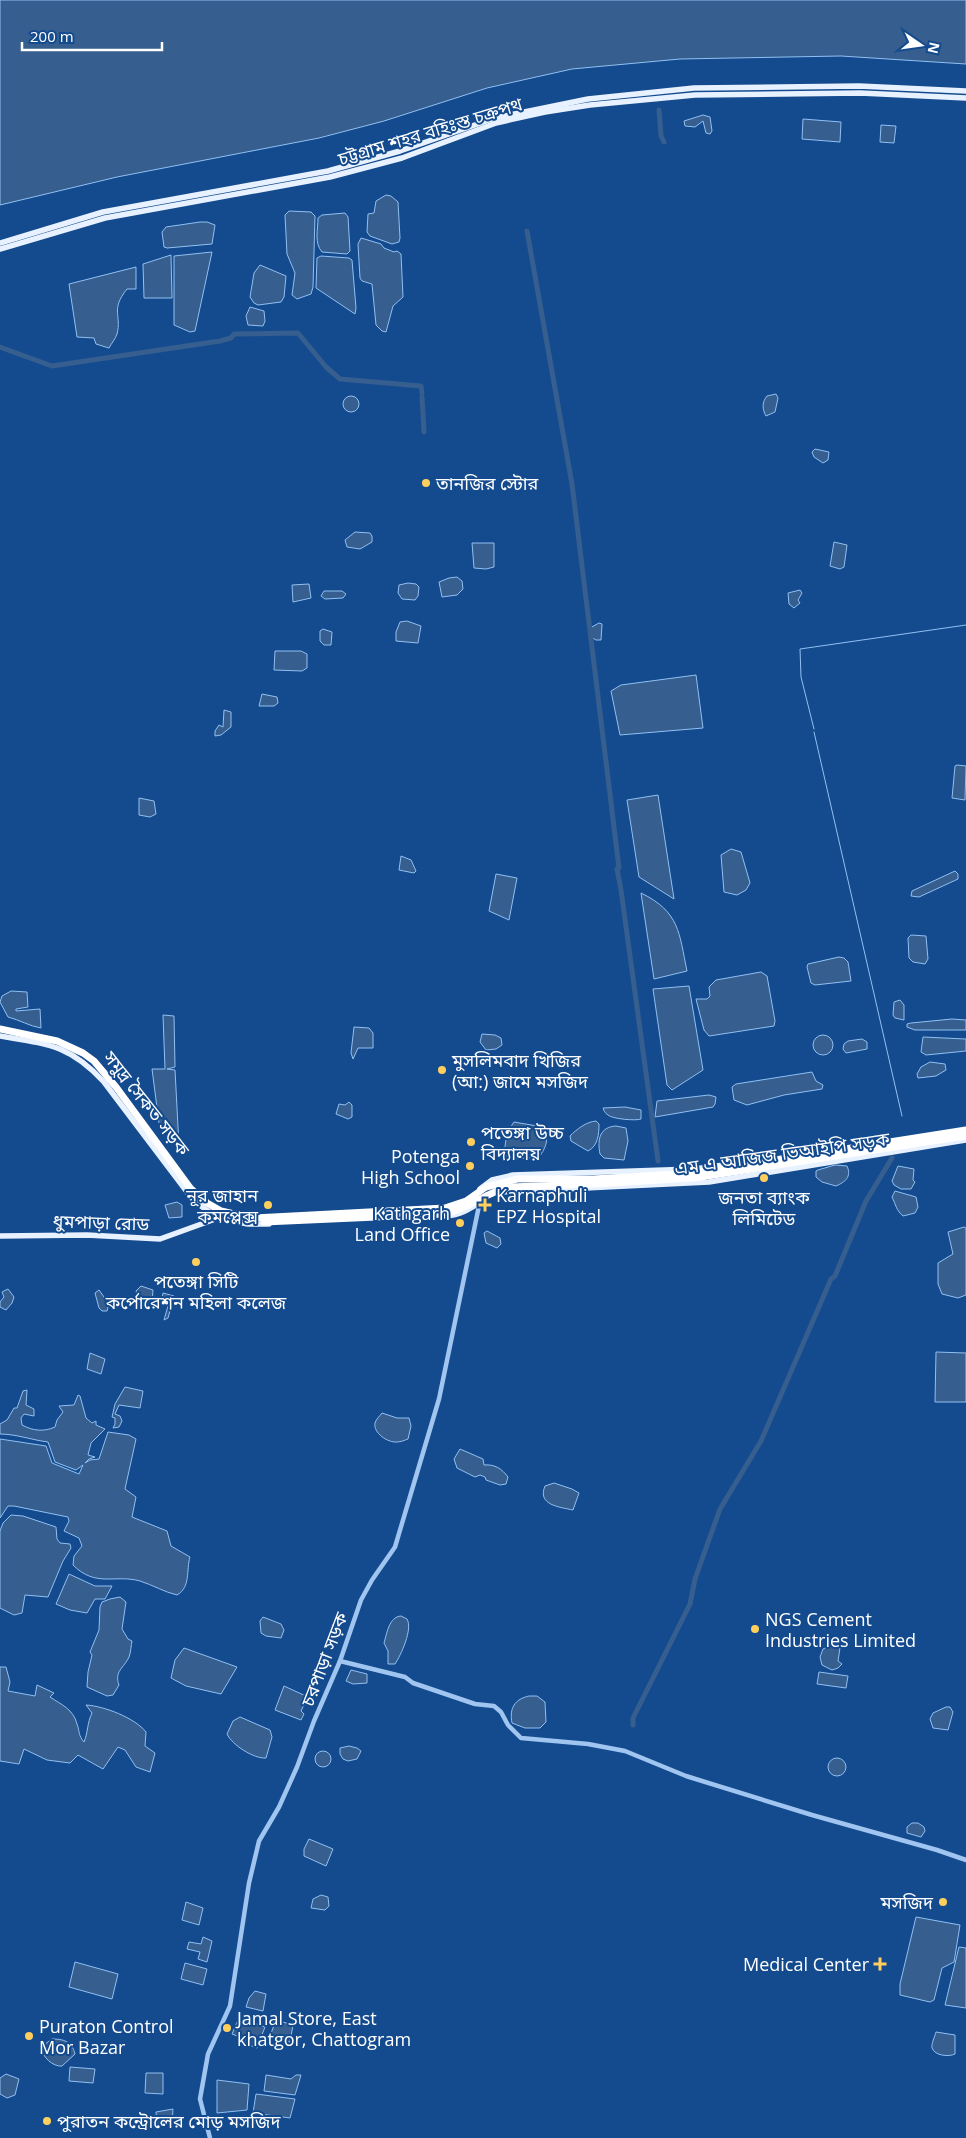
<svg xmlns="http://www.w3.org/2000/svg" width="966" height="2138" viewBox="0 0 966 2138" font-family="'Open Sans','Noto Sans Bengali',sans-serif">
  <rect width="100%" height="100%" fill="#144b8e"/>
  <g fill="#365e8f" stroke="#91c0f3">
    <polygon points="0,0 966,0 966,64 841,56 680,59 572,69 487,88 384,121 319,138 117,177 0,205"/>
    <polygon points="703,115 710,117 712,131 710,134 706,133 703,121 695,127 685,126 684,121"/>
    <polygon points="803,119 841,122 840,142 802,139"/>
    <polygon points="881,125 896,126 894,143 880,142"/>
    <polygon points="386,195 391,196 398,202 400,238 399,242 392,244 370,236 367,232 368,214 374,213 376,201"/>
    <polygon points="289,211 311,212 315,216 313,287 311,294 297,299 292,295 295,273 287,254 285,215"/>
    <path d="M345,213L348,217L350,251L347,254L322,252C314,243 318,230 318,218L322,215Z"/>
    <polygon points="200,222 207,222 215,225 212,244 167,248 164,247 162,232 166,227"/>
    <polygon points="361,238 381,244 384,248 394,252 397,251 401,254 403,297 393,306 386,332 382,331 376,325 372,284 362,281 360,278 358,244"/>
    <polygon points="212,252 195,331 190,332 174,325 174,256"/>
    <polygon points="171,255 172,298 144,298 143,264"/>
    <polygon points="321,256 349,258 352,260 356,308 355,314 316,288 317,258"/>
    <polygon points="260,265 286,276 284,297 281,302 258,305 254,303 250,297 254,273"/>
    <path d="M136,267V289H127C110,310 122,315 117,334C116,338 111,344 109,348L96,344L94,338L77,337L69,284Z"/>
    <polygon points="250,307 264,311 265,321 263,326 248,325 246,316"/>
    <path d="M776,394L778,398L775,412L766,416C762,409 762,402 767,396Z"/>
    <circle cx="351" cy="404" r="8"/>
    <polygon points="815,449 829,452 828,460 823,463 814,457 812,452"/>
    <polygon points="355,532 370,533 372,536 372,542 360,549 347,547 345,540"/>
    <polygon points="834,542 847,545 844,567 840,569 830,566"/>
    <polygon points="472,543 494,543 494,567 486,569 474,568"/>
    <polygon points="457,577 462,581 463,589 457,595 442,597 439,582 449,578"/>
    <polygon points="408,583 416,584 419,587 418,596 415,600 402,599 398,593 399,585"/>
    <polygon points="309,584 311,598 293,602 292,585"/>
    <polygon points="800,590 802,593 798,600 800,603 794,608 789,604 788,593"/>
    <polygon points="324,591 342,591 346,594 343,598 325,599 321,596"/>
    <polygon points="407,621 421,626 418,643 396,641 396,632 400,622"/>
    <polygon points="599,623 602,624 601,640 596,640 591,637 590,628"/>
    <polygon points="323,629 332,632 331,645 324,645 320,641 320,631"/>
    <polygon points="275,651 301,651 307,654 307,668 302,671 274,670"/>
    <polygon points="696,675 703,728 620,735 611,691 621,685"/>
    <polygon points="262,694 277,697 278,703 274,706 259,706"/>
    <polygon points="224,710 231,712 231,727 221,735 215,736 215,731 219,725 223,727"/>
    <polygon points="957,765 966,766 965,800 952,798 955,766"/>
    <polygon points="658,795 674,899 639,877 627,800"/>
    <polygon points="139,798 154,801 156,814 150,817 139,815"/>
    <polygon points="731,849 741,852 750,883 746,890 737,895 724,892 721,855"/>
    <polygon points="401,856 411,860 416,871 414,873 399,870"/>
    <polygon points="955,871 958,874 958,879 919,897 911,896 912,891"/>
    <polygon points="496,874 517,878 509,920 489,911"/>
    <path d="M641,893C680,912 679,933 687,971L654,979Z"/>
    <polygon points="911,935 926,936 928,959 925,964 913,962 909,958 908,938"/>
    <polygon points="839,957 844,958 848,962 851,981 815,985 811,983 807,967 808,964"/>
    <polygon points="761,972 767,976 775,1021 774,1026 709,1036 704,1030 696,999 707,999 710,996 709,987 716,980"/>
    <polygon points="689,986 703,1070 672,1090 667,1085 653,989"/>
    <path d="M11,991L27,992L28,1007L16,1009V1011L40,1009L41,1028C29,1026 20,1020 8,1017L0,1002L2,996Z"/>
    <polygon points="900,1000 904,1005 904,1020 895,1018 893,1015 894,1002"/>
    <polygon points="163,1015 174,1016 175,1067 167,1069 175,1070 179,1146 159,1123 152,1069 165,1069"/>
    <polygon points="952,1019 966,1020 966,1030 915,1030 907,1027 907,1024 911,1023"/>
    <polygon points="354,1027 369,1028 373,1033 373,1048 358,1048 353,1059 351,1053"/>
    <polygon points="482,1034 495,1035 501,1038 502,1045 496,1049 486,1050 480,1042"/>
    <circle cx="823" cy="1045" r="10"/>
    <polygon points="923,1037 966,1039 966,1051 926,1055 921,1052"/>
    <polygon points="862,1039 867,1042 867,1049 846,1053 843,1049 844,1044 848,1041"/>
    <polygon points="930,1062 945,1064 946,1070 936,1076 918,1078 917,1074 921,1067"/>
    <polygon points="812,1072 816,1081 823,1085 822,1089 784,1095 747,1105 734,1100 732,1087 736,1084"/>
    <polygon points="709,1095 716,1097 715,1104 713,1107 655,1117 657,1101"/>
    <polygon points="349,1102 352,1105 352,1117 348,1119 336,1114 339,1104 345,1105"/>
    <path d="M625,1107L641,1110V1119C636,1121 612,1119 608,1115C605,1113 604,1111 603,1108Z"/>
    <path d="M596,1121L599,1124C599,1134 598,1146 588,1151L571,1141L570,1136C577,1129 586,1122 596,1121Z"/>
    <path d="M514,1122L543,1127C550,1138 546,1148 539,1157L513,1159L505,1155C504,1144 507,1131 514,1122Z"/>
    <path d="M616,1126L626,1128L628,1141L624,1160L604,1158L600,1154C597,1139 600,1127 616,1126Z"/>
    <path d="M835,1165L847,1166C852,1177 845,1182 836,1186L822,1182L816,1177V1171L818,1170Z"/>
    <polygon points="898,1166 914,1169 913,1180 915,1182 911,1189 901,1189 894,1185 892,1181"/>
    <path d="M895,1191L916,1197L918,1207L915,1213L903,1216C896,1210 896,1205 892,1197Z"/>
    <polygon points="177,1202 182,1205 182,1217 169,1218 165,1205"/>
    <polygon points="964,1227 966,1228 966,1295 958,1298 942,1294 938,1284 938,1263 953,1254 948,1232"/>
    <polygon points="487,1231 500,1238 501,1244 497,1248 486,1243 484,1233"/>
    <polygon points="141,1286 153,1290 152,1303 138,1298 136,1291"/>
    <polygon points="8,1289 14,1297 12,1303 6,1310 0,1307 0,1302 4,1297 2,1292"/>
    <polygon points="99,1290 109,1304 107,1311 102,1311 99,1308 95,1293"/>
    <polygon points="163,1293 174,1296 168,1318 164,1320 168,1306 161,1303"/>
    <polygon points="936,1352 966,1353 966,1402 935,1402"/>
    <polygon points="90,1353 105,1359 101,1374 87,1369"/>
    <polygon points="125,1387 143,1391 140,1408 119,1405 115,1414 120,1416 122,1421 119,1427 113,1428 115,1424 115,1418 112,1417 115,1404"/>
    <path d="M27,1390L26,1405L34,1409V1416L24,1414L21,1418L22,1425C33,1431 44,1432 55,1427L57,1420L63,1412L59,1406L74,1405L78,1395L80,1396L86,1418L92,1423L96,1421V1425L105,1429L91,1443L88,1455L95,1457L89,1459L85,1463L90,1460L99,1459L108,1432L129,1435L136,1439L125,1489L136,1497L132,1517L167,1531L171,1546L190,1557C186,1570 191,1587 177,1595C164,1592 153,1585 140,1581C115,1574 96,1588 73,1565L74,1556L82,1546L79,1538L64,1531L69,1521L68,1517L14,1506H8L0,1518V1439L46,1446L52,1463L79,1474L83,1465L76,1470L55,1462L48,1442C32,1440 16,1434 0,1434V1424L7,1420L14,1408H17L23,1391Z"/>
    <path d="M382,1413L397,1418H409L411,1426L408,1439C405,1440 401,1442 397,1442C388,1443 373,1433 375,1423C376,1419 380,1416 382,1413Z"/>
    <path d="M460,1449L483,1459L484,1465C495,1464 502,1469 508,1477L506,1484L500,1485L486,1480L485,1477L480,1475L475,1477L457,1468L454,1459Z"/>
    <path d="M554,1483L572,1489L579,1493L573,1510C559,1507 537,1505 545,1486Z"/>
    <polygon points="11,1515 23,1516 56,1527 57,1539 60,1543 70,1544 71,1548 63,1561 48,1597 25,1595 22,1613 14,1615 0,1608 0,1531 3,1523"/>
    <polygon points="69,1574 95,1586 112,1586 105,1599 95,1599 87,1613 70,1610 56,1604"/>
    <path d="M120,1597L126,1602L122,1629L128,1639L132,1641C131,1645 131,1652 129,1657C124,1668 114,1671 119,1685L113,1695L107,1696L87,1687L88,1672L92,1655L90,1652L99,1630L100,1607L102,1602L110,1599Z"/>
    <path d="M401,1616L407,1619C413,1629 401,1655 395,1664H388V1651L384,1643C387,1633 389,1617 401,1616Z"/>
    <polygon points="263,1617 281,1624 284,1630 281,1638 266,1636 261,1633 260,1621"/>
    <polygon points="832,1645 840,1648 838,1661 842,1664 838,1668 832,1670 822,1665 820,1657 823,1649"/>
    <polygon points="184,1648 237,1667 221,1694 186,1686 171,1678 175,1660"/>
    <path d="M0,1667H6L10,1682L8,1691L35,1696L37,1685L54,1693L50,1697C62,1705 73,1709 77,1724C80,1732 78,1735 84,1742C88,1733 87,1723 92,1713L86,1705C104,1706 135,1718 146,1732L145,1746L155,1753L150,1772L136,1767L125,1750L118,1747L103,1769L78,1755L70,1763L47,1760L24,1749L19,1764L0,1761Z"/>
    <polygon points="351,1670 367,1674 367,1683 353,1684 346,1681"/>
    <polygon points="819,1672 848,1676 846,1688 817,1684"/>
    <polygon points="284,1686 308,1697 301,1711 304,1714 301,1720 275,1710"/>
    <path d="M529,1696H537L545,1702L546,1722L540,1728H525L512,1723C509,1708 515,1699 529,1696Z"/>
    <polygon points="946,1707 950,1707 953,1712 948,1730 933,1728 930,1719 933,1713"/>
    <path d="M240,1717L270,1730L272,1737L266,1758C254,1759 232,1745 227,1734L233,1721Z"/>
    <polygon points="349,1746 357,1748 361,1751 357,1759 348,1761 343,1759 340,1754 340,1748"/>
    <circle cx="323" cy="1759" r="8"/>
    <circle cx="837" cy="1767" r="9"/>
    <polygon points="912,1823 918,1823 924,1827 925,1831 921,1837 907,1833 907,1827"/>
    <polygon points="309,1839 333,1849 326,1866 304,1856 304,1849"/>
    <polygon points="321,1895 328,1897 329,1906 325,1910 311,1908 313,1899"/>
    <polygon points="186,1902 203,1908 199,1925 182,1920"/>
    <polygon points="916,1917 960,1925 954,1962 942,1968 934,2000 930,2002 900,1995 900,1984"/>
    <polygon points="203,1937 212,1941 207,1962 198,1959 200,1952 187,1949 189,1942 201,1944"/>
    <polygon points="959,1947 966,1948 966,2008 945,2005"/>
    <polygon points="75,1962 118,1974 112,1999 69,1987"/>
    <polygon points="185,1963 207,1969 203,1985 181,1979"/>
    <polygon points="255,1991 266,1994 263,2011 246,2007 249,1998"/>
    <polygon points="243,2019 265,2027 257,2048 238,2041 240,2037 232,2034 237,2022 242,2023"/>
    <polygon points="276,2020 293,2025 290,2042 270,2036"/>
    <path d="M936,2032L955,2035V2054C949,2057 935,2056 932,2048C931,2044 935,2036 936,2032Z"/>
    <path d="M52,2039C63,2039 72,2041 75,2054L62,2066C53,2067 42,2057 41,2047Z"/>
    <polygon points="70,2067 95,2069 93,2083 69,2081"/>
    <polygon points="146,2073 163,2073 163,2094 145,2093"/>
    <polygon points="6,2074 19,2079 15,2095 7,2098 0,2094 0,2078"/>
    <polygon points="266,2075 291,2079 296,2075 301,2075 295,2095 264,2091"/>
    <polygon points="217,2080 249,2084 247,2110 217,2113"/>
    <polygon points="256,2094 295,2099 290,2118 253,2113"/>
    <polygon points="173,2109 172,2123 157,2124 156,2112"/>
  </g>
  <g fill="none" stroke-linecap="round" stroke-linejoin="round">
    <g stroke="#91c0f3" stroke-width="1">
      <polyline points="814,729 801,677 800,649 966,625"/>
      <polyline points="814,732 902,1116"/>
    </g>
    <g stroke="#365e8f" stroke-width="5">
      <polyline points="659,110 661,136 664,142"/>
      <polyline points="527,231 572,484 619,868 617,869 621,890 658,1161"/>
      <polyline points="0,347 52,366 220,341 231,338 234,334 298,333 326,367 340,379 421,386 422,393"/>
      <polyline points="422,397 424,432"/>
      <polyline points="633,1725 633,1718 690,1604 695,1579 720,1509 761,1441 831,1279 835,1276 866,1201 892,1158"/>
    </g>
    <g stroke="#9fc5f0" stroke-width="4.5">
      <polyline points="340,1661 405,1677 413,1683 475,1704 494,1706 501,1712 508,1725 521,1738 588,1744 625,1751 686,1776 812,1815 937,1850 966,1860"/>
      <polyline points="210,2138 200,2099 208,2054 230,2006 249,1883 259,1841 279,1807 297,1767 314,1721 340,1661 361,1600 372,1580 395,1547 439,1399 480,1201"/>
    </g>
    <g stroke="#e8f1ff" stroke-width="5.5">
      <polyline points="0,243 103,212 328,171 400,151 495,118 588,99 694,88 859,86 966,91"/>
      <polyline points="0,249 105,218 330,177 402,158 496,123 545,112 590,105 695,95 860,93 966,98"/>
      <path d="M0,1036C48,1044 70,1045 104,1082L194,1201L218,1218L248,1224H269"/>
      <polyline points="480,1189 492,1180 513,1175 694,1169 724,1165"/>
      <polyline points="502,1192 709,1182 966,1140"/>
      <path d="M445,1216C460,1215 470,1209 482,1201"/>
      <polyline points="0,1236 87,1235 160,1239 218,1218 219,1215"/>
    </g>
    <g stroke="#fff" stroke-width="7">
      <polyline points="0,1029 57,1041 83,1053 94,1061 116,1087 191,1189 207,1203 221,1211 252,1218 445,1208 466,1201 486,1187 517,1179 593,1179 693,1173 966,1130"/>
      <path d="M264,1222L444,1214C469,1209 486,1192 510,1187L594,1184L694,1178L966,1136"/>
    </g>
  </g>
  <g fill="#ffcf5e" stroke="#144b8e" stroke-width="2">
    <circle cx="426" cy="483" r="5"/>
    <circle cx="442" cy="1070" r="5"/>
    <circle cx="471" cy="1142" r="5"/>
    <circle cx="470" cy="1166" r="5"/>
    <circle cx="764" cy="1178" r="5"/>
    <circle cx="268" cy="1205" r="5"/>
    <path d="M482.5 1197.5h5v5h5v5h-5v5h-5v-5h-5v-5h5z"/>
    <circle cx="460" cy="1223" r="5"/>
    <circle cx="196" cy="1262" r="5"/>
    <circle cx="755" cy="1629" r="5"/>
    <circle cx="943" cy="1902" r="5"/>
    <path d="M877.5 1956.5h5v5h5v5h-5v5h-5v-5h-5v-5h5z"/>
    <circle cx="227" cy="2028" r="5"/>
    <circle cx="29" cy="2036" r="5"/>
    <circle cx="47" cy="2121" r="5"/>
  </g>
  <g text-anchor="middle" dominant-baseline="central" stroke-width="4" stroke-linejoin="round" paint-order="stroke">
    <g font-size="18" fill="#fff" stroke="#144b8e">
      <text transform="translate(430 131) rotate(-17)">চট্টগ্রাম শহর বহিঃস্ত চক্রপথ</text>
      <text transform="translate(147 1103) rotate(52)">সমুদ্র সৈকত সড়ক</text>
      <text transform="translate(782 1153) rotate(-8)">এম এ আজিজ ভিআইপি সড়ক</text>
      <text transform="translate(101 1222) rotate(2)">ধুমপাড়া রোড</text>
      <text transform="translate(324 1659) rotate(-69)">চরপাড়া সড়ক</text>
    </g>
    <g font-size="18" fill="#fff" stroke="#144b8e" text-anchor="start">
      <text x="436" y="483">তানজির স্টোর</text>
      <text x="452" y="1060">মুসলিমবাদ খিজির<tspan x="452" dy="21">(আ:) জামে মসজিদ</tspan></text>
      <text x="481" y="1132">পতেঙ্গা উচ্চ<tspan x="481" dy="21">বিদ্যালয়</tspan></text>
      <text x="460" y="1156" text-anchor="end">Potenga<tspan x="460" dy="21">High School</tspan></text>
      <text x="258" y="1195" text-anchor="end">নূর জাহান<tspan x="258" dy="21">কমপ্লেক্স</tspan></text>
      <text x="496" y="1195">Karnaphuli<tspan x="496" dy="21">EPZ Hospital</tspan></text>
      <text x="764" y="1197" text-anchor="middle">জনতা ব্যাংক<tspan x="764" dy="21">লিমিটেড</tspan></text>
      <text x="450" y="1213" text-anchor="end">Kathgarh<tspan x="450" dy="21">Land Office</tspan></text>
      <text x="196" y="1281" text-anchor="middle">পতেঙ্গা সিটি<tspan x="196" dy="21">কর্পোরেশন মহিলা কলেজ</tspan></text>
      <text x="765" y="1619">NGS Cement<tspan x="765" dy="21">Industries Limited</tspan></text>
      <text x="933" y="1902" text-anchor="end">মসজিদ</text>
      <text x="869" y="1964" text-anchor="end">Medical Center</text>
      <text x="237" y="2018">Jamal Store, East<tspan x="237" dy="21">khatgor, Chattogram</tspan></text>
      <text x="39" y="2026">Puraton Control<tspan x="39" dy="21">Mor Bazar</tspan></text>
      <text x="57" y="2121">পুরাতন কন্ট্রোলের মোড় মসজিদ</text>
    </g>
  </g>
  <g transform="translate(921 45) rotate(103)" stroke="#144b8e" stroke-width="4" paint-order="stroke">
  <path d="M0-4L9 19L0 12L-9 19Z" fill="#ffffff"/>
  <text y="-8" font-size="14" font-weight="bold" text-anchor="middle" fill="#ffffff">N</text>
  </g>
  <path d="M22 42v8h140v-8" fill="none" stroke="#ffffff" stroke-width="2.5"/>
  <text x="30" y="42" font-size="15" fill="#ffffff" stroke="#144b8e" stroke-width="4" paint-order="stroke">200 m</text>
</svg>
